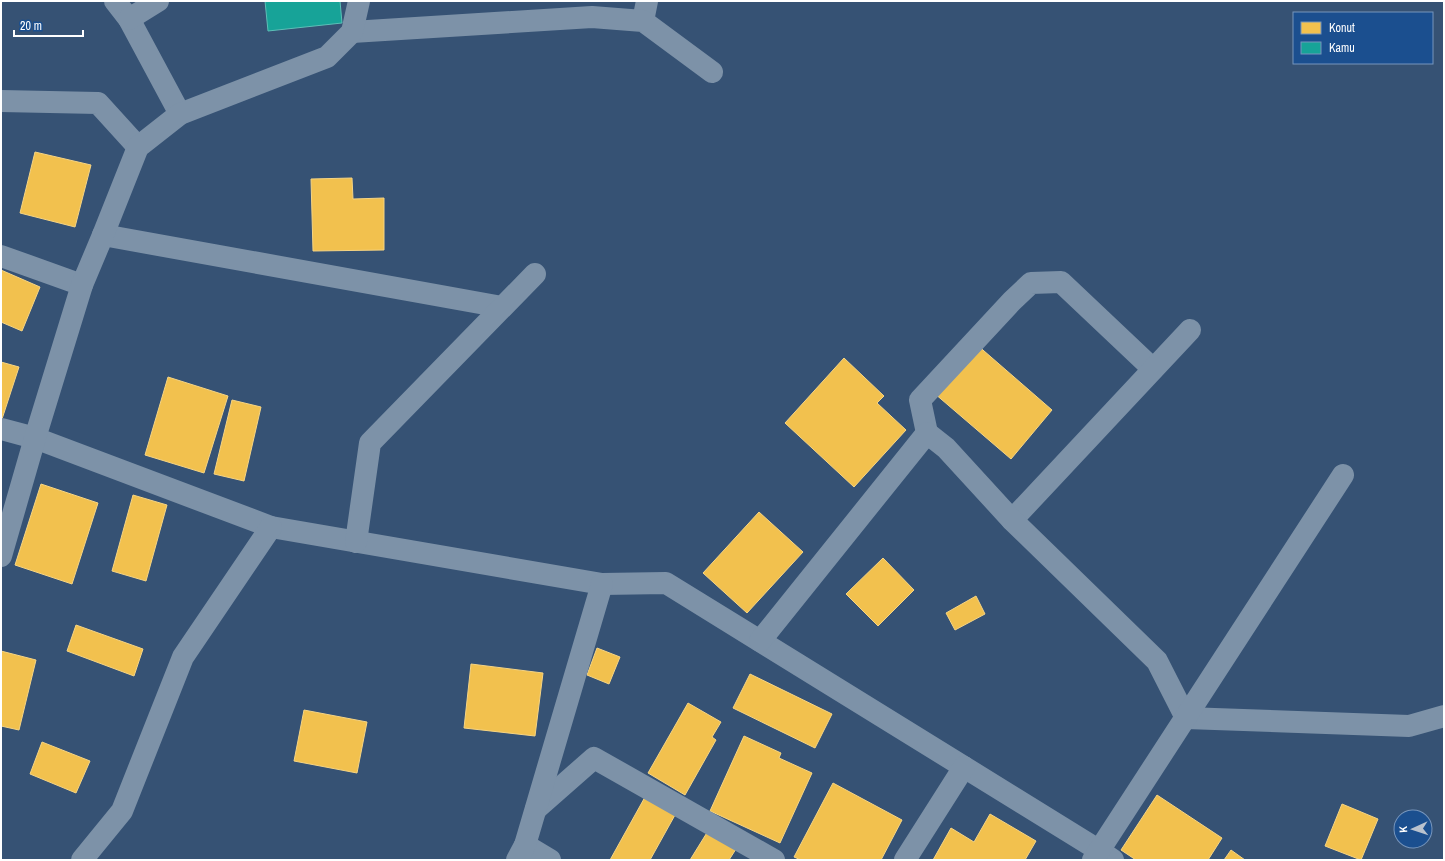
<svg xmlns="http://www.w3.org/2000/svg" width="1445" height="861" viewBox="0 0 1445 861" font-family="'Archivo Narrow',sans-serif">
  <rect width="100%" height="100%" fill="#365274"/>
  <g fill="#f2c14e" stroke="#f6d483">
    <polygon points="35,152 91,165 75,227 20,213"/>
    <polygon points="352,178 353,199 384,198 384,250 313,251 311,179"/>
    <polygon points="1,270 40,287 22,331 1,322"/>
    <polygon points="976,344 1052,410 1011,459 934,393"/>
    <polygon points="844,358 884,396 877,403 906,430 854,487 785,423"/>
    <polygon points="1,362 19,367 2,419 1,419"/>
    <polygon points="168,377 228,396 204,473 145,455"/>
    <polygon points="232,400 261,407 244,481 214,474"/>
    <polygon points="41,484 98,503 72,584 15,565"/>
    <polygon points="133,495 167,505 146,581 112,571"/>
    <polygon points="759,512 803,552 747,613 703,573"/>
    <polygon points="883,558 914,590 878,626 846,594"/>
    <polygon points="976,596 985,614 955,630 946,613"/>
    <polygon points="76,625 143,649 134,676 67,651"/>
    <polygon points="597,648 620,657 609,684 587,675"/>
    <polygon points="1,651 36,660 19,730 1,726"/>
    <polygon points="471,664 543,673 535,736 464,728"/>
    <polygon points="750,674 832,714 815,748 733,708"/>
    <polygon points="688,703 721,722 712,737 716,740 685,795 648,773"/>
    <polygon points="304,710 367,722 357,773 294,761"/>
    <polygon points="744,736 781,753 779,758 812,773 780,843 710,811"/>
    <polygon points="42,742 90,761 76,793 30,774"/>
    <polygon points="833,783 902,820 881,860 801,860 794,857"/>
    <polygon points="1157,795 1222,838 1208,860 1136,860 1121,850"/>
    <polygon points="645,797 675,815 650,860 610,860"/>
    <polygon points="1342,804 1378,819 1361,860 1325,846"/>
    <polygon points="990,814 1036,841 1025,860 933,860 951,828 974,842"/>
    <polygon points="708,831 736,849 729,860 690,860"/>
    <polygon points="1231,850 1245,860 1224,860"/>
  </g>
  <polygon fill="#17a398" stroke="#5dbfb7" points="265,1 340,1 342,23 268,31"/>
  <g fill="none" stroke-linecap="round" stroke-linejoin="round">
    <g stroke="#7d92a8" stroke-width="22">
      <polyline points="115,1 129,19 180,114"/>
      <polyline points="129,19 158,1"/>
      <polyline points="643,21 647,1"/>
      <polyline points="352,32 592,17 643,21 712,72"/>
      <polyline points="1,101 98,103 138,147"/>
      <polyline points="103,235 502,307"/>
      <polyline points="1,256 82,285"/>
      <polyline points="1,429 35,438 271,527 602,584 666,583 1100,851 1113,860"/>
      <polyline points="927,433 920,400 1012,301 1031,283 1061,282 1153,369"/>
      <polyline points="1012,520 1190,330"/>
      <polyline points="356,542 370,443 535,274"/>
      <polyline points="1,556 35,438 82,285 103,235 138,147 180,114 327,57 352,32 359,1"/>
      <polyline points="760,641 927,433 946,448 1012,520 1157,661 1186,718 1409,726 1444,716"/>
      <polyline points="536,809 594,758 774,860"/>
      <polyline points="525,845 550,860"/>
      <polyline points="82,860 122,811 183,657 271,527"/>
      <polyline points="517,860 525,845 602,584"/>
      <polyline points="905,860 964,767"/>
      <polyline points="1093,860 1343,475"/>
    </g>
  </g>
  <rect width="1445" height="861" fill="none" stroke="#ffffff" stroke-width="4"/>
  <rect x="1293" y="12" width="140" height="52" fill="#1b4f8f" stroke="#7695bc"/>
  <rect x="1301" y="22" width="20" height="12" fill="#f2c14e" stroke="#7695bc"/>
  <text x="1329" y="32" font-size="12" fill="#ffffff">Konut</text>
  <rect x="1301" y="42" width="20" height="12" fill="#17a398" stroke="#7695bc"/>
  <text x="1329" y="52" font-size="12" fill="#ffffff">Kamu</text>
  <g transform="translate(1413 829) rotate(267)"><circle r="19" fill="#1b4f8f" stroke="#7695bc"/>
  <path d="M0-3L7 15L0 10L-7 15Z" fill="#b9c2ce"/>
  <text y="-6" font-size="11" font-weight="bold" text-anchor="middle" fill="#ffffff">K</text>
  </g>
  <path d="M14 30v6h69v-6" fill="none" stroke="#ffffff" stroke-width="2"/>
  <text x="20" y="30" font-size="12" fill="#ffffff" stroke="#1b4f8f" stroke-width="3" paint-order="stroke">20 m</text>
</svg>
